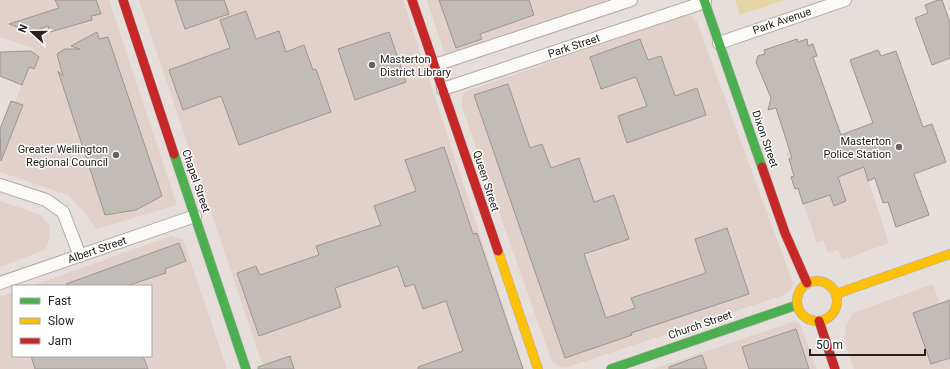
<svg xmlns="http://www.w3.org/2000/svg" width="950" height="369" viewBox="0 0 950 369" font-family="Roboto,sans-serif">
  <rect width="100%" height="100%" fill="#e6deda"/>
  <g fill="#e1d1ca">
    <polygon points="0,0 109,0 177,205 96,229 87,215 68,195 0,172 0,142 35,49 0,37"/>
    <polygon points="139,0 403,0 524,369 264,369"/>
    <polygon points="427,0 609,0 450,55 444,52"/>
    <polygon points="685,15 692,16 697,22 793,283 790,291 784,295 565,368 561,367 552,362 462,107 462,98 464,92"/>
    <polygon points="852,131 889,243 842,260 838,250 828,253 823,240 817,243 798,188 795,189 791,177 794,175 786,153"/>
    <polygon points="0,201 41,215 50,227 49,241 44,250 0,267"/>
    <polygon points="171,236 183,239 227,369 0,369 0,297 13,292 13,356 151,356 151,286 31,286"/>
    <polygon points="933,284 950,335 950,369 854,369 844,341 846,325 853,313"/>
    <polygon points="795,321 800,324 817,369 653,369"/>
  </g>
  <polygon fill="#e7d6a5" points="735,0 785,0 740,15"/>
  <g fill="#c2bcb8" stroke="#9b9592">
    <polygon points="55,0 96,0 101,14 91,16 92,20 50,32 48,26 31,32 9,24 59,8"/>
    <polygon points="175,0 224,0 229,14 185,29"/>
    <polygon points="439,0 529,0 534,15 480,34 482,39 456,48"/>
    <polygon points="938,0 942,0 950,23 950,58 932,65 915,18 928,13 925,5"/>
    <polygon points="246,11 256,39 279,31 286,52 304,45 313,70 316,69 331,112 239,145 221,96 183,110 169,70 230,48 220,20"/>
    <polygon points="97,32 99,39 108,37 162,196 136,210 105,215 58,71 63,76 57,54 65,49 80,49 71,46"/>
    <polygon points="389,32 406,82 355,100 338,49"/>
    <polygon points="640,39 648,60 661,56 675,96 697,88 706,115 627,143 618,116 647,106 636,77 601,89 590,57"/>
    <polygon points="797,39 798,42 807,39 808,46 813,44 817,56 813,57 841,135 873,123 850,60 878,50 881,56 896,51 923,127 932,124 946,162 914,174 929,215 896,227 888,202 883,203 875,178 868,181 864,167 838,177 846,201 834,206 830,195 803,204 798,188 795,189 791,177 794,176 789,159 792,158 776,108 768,110 771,98 756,62 758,56 765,54 764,50"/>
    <polygon points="31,51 39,57 34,69 29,67 22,85 0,76 0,52"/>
    <polygon points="508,84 530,148 542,144 551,168 579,158 594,202 614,195 629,239 584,254 606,318 635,308 631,298 706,273 695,239 727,228 749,294 631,333 632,335 565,358 474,95"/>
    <polygon points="11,101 23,105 1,161 0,129"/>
    <polygon points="444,147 473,234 477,233 523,369 418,369 418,367 463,351 446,301 423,309 414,284 405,287 398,266 335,288 341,307 259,336 237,273 256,266 260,275 319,255 316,246 381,225 374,206 416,191 405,160"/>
    <polygon points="179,243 186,261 165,269 166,273 126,286 66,286 66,284"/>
    <polygon points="950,300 950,358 931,364 913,313"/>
    <polygon points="796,329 809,369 749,369 742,347"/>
    <polygon points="702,355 707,369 669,369 669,367"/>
    <polygon points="31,356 143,356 148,369 35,369"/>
    <polygon points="290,356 294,369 258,369 258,367"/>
  </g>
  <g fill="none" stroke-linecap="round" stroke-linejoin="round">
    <defs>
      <g id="street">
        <polyline points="719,43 845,0"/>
        <polyline points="435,65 631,0"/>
        <polyline points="443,89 705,2"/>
        <polyline points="0,185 46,200 63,212 80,256"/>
        <polyline points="0,283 195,216"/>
      </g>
      <g id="fast">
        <polyline points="704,0 762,167"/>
        <polyline points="174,154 246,369"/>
        <polyline points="611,369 797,305"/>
      </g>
      <g id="slow">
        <polyline points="498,251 538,369"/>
        <circle cx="817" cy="301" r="20"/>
        <polyline points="836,294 950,254"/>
      </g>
      <g id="jam">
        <polyline points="123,0 174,154"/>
        <polyline points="412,0 498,251"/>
        <polyline points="762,167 785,233 807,283"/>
        <polyline points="819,321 835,369"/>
      </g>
    </defs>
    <use href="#street" stroke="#b0aaa7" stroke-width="14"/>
    <use href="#fast" stroke="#b0aaa7" stroke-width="10"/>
    <use href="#slow" stroke="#b0aaa7" stroke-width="10"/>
    <use href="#jam" stroke="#b0aaa7" stroke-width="10"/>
    <use href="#street" stroke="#fbfaf9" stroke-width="12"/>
    <use href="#fast" stroke="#4caf50" stroke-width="9"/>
    <use href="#slow" stroke="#ffc107" stroke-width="9"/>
    <use href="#jam" stroke="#c62828" stroke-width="9"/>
  </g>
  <g fill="#6a6460" stroke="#fff" stroke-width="1.5">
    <circle cx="372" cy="65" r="4"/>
    <circle cx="899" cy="147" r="4"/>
    <circle cx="116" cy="155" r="4"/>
  </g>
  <g text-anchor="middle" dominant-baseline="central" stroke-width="3" stroke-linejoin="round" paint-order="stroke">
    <g font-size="11" fill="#27221f" stroke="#fff">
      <text transform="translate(782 21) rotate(-19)">Park Avenue</text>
      <text transform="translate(574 46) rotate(-18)">Park Street</text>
      <text transform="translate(765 139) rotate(71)">Dixon Street</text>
      <text transform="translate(196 181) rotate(71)">Chapel Street</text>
      <text transform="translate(486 181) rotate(72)">Queen Street</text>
      <text transform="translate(97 250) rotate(-19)">Albert Street</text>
      <text transform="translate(700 325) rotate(-19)">Church Street</text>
    </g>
    <g font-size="11" fill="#27221f" stroke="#fff" text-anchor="end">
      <text x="380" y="59" text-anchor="start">Masterton<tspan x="380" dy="13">District Library</tspan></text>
      <text x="891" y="141">Masterton<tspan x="891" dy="13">Police Station</tspan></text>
      <text x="108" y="149">Greater Wellington<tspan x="108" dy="13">Regional Council</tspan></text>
    </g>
  </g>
  <rect x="12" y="285" width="140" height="72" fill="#ffffff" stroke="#a9a7a5"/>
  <rect x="20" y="298" width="20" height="6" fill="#4caf50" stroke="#a9a7a5"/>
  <text x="48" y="305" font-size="12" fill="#27221f">Fast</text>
  <rect x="20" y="318" width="20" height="6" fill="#ffc107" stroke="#a9a7a5"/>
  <text x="48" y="325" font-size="12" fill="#27221f">Slow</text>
  <rect x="20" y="338" width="20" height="6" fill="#c62828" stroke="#a9a7a5"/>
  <text x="48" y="345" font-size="12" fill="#27221f">Jam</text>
  <g transform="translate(32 32) rotate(291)" stroke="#ffffff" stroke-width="3" paint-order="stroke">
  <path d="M0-3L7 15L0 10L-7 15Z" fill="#27221f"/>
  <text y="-6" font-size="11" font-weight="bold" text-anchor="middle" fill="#27221f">N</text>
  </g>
  <path d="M810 349v6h115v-6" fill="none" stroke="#27221f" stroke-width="2"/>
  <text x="816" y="349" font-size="12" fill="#27221f" stroke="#ffffff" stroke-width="3" paint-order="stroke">50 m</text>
</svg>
